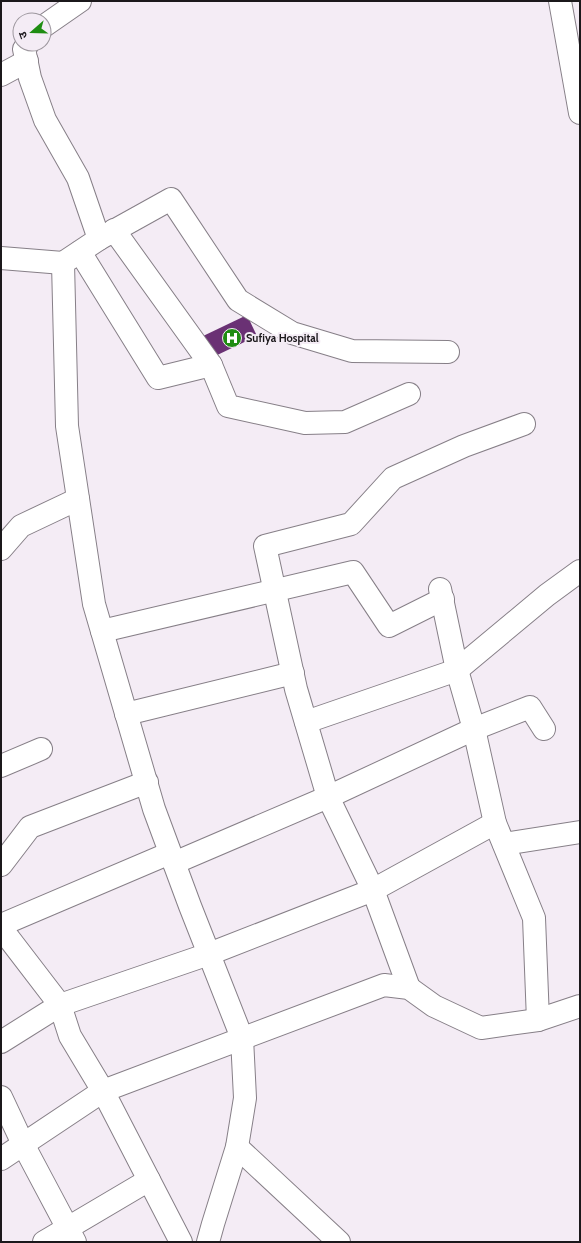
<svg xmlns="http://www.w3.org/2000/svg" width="581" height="1243" viewBox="0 0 581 1243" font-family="Cabin,'Noto Sans Devanagari',sans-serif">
  <rect width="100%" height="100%" fill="#f4ecf5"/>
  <polygon fill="#6a3174" points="247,315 257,336 211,358 201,337"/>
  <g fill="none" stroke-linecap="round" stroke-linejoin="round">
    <defs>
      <g id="minor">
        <polyline points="560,1 580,113"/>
        <polyline points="44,26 80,1"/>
        <polyline points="28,44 24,49 30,78 45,120 78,178 99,239 63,263 67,426 94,604 154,809 190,906 242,1038 245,1098 237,1147 213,1224 208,1242"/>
        <polyline points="1,75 27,61"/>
        <polyline points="114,230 211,365"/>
        <polyline points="99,239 171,199 238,300 292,333 352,351 448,352"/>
        <polyline points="80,252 158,378 211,365 228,406 305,423 345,422 409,394"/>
        <polyline points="1,258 63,263"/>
        <polyline points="1,549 21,526 78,499"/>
        <polyline points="440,589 457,670 474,729 495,823 534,918 538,1020"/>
        <polyline points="102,631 353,572 389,626 443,599"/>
        <polyline points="126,714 293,673"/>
        <polyline points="306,722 457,670 547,595 580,571"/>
        <polyline points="1,766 41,749"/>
        <polyline points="504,844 580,832"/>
        <polyline points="174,863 328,797 474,729 530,707 544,729"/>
        <polyline points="1,865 30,827 147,782"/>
        <polyline points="1,925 170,853"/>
        <polyline points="1,928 60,1005 70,1036 103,1091 181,1242"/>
        <polyline points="409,988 373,890 328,797 296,689 265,546 351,524 393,478 464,446 524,424"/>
        <polyline points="1,1042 60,1005 209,954 373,890 495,823"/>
        <polyline points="1,1097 23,1144 75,1242"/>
        <polyline points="237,1147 339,1242"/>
        <polyline points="1,1159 103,1091 384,985 409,988 434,1006 481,1028 538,1020 580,1006"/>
        <polyline points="44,1242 149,1180"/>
      </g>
    </defs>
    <use href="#minor" stroke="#867f87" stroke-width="24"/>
    <use href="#minor" stroke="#fff" stroke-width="22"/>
  </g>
  <defs>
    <symbol id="hospital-disc" viewBox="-11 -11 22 22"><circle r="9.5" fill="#1f8d12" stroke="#f4ecf5"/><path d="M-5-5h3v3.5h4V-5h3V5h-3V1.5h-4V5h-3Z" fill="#fff"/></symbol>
  </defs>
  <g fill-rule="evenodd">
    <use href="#hospital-disc" x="221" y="327" width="22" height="22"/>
  </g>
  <g text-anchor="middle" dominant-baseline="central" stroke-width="4" stroke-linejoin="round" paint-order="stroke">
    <g font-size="11" font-weight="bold" fill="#1b181b" stroke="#f4ecf5" text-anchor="start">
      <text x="246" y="338">Sufiya Hospital</text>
    </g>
  </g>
  <rect width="581" height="1243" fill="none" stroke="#1b181b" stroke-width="4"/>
  <g transform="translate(32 32) rotate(250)"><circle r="19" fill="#f4ecf5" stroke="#9d979e"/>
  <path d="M0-3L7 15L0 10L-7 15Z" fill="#1f8d12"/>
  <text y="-6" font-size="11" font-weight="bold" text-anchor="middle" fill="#1b181b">उ</text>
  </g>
</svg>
